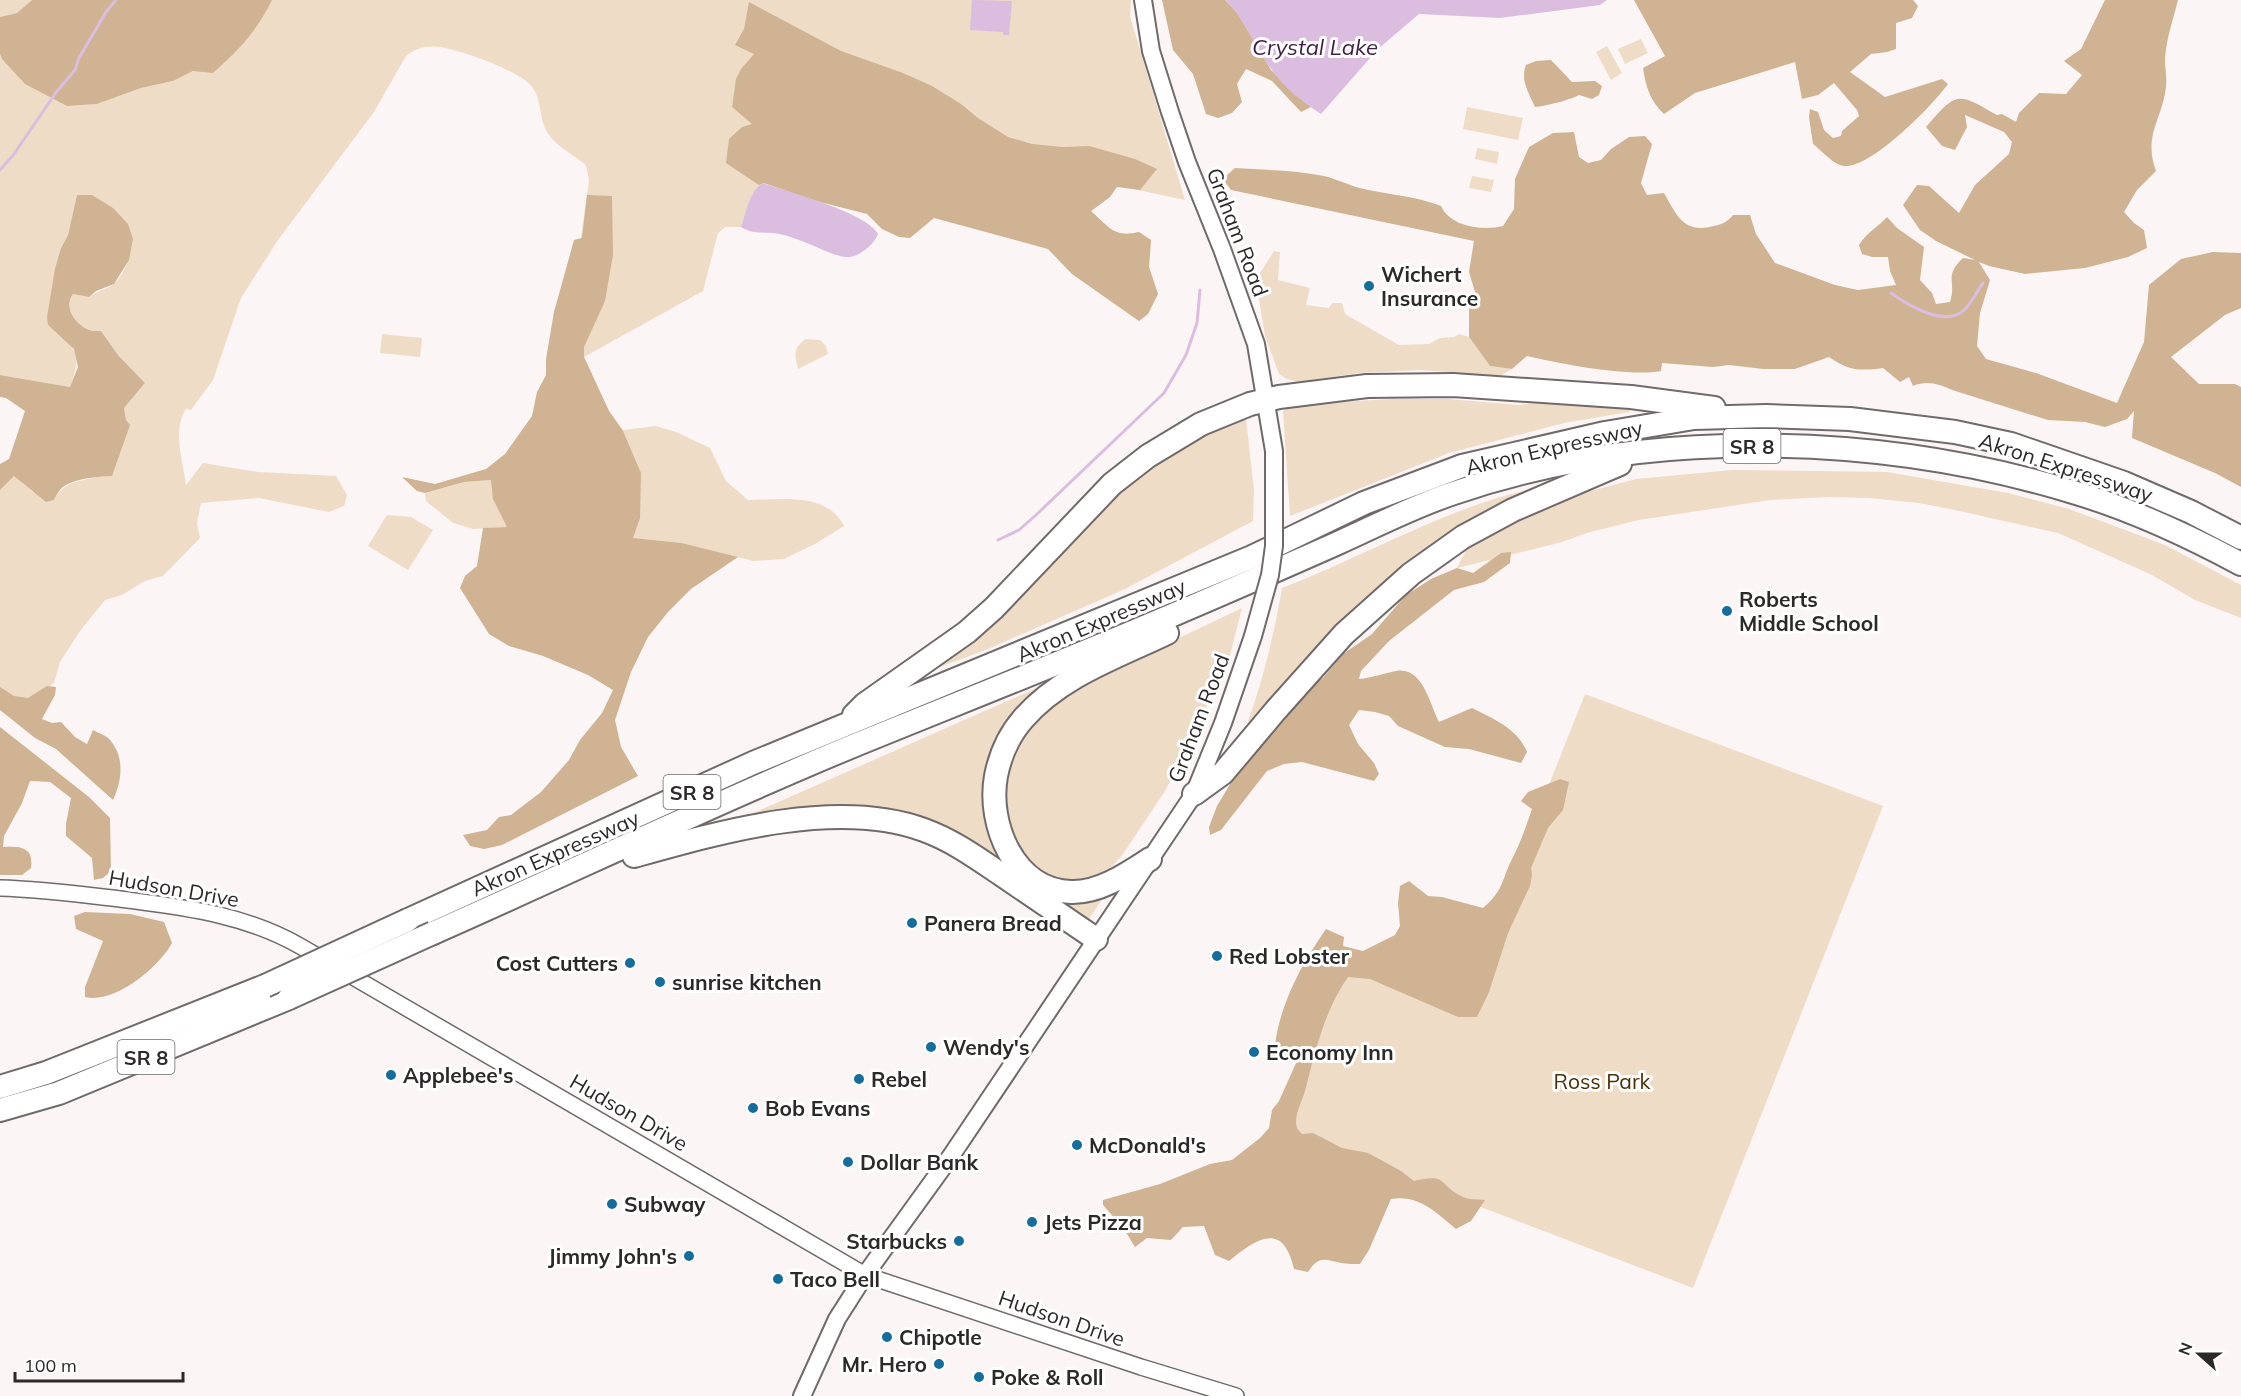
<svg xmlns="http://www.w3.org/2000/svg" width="2241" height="1396" viewBox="0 0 2241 1396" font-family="Mulish,sans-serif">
  <rect width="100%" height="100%" fill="#fbf5f5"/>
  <g fill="#eedcc7">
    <polygon points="0,0 32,0 17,13 0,17"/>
    <path d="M272,0H1131L1130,16L1185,200L731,104L753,124L1110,197L1091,211C1109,227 1114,238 1139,232L1151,240L1149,267L1158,294L1148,314L1139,321L1072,274L1048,249L1015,238L868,200L763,183C750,191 746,213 741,227H725L718,233L703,291L584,357L609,411L623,430L656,426L676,432L710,448L726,481L748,500C780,500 826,491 844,526L815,544L784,559L753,561L682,543L512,527L473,529L453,523L426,501L425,493L464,482L491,480L552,442L589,180L586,165C574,155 555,146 547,132C539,119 542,101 533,88C521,71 461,50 440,47C428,45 415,48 406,56L374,112L278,240L241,298L213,380L191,410L186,409C172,430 183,462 186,485L203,463L258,472L336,476L347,495L344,506L329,512L259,498L201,503L197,523L200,538L163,576L145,581L122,595L105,600L80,631L60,662L54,683L19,709L0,694V490L14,475L33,492L54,500C65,480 80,482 100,476L126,420L124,408L145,383L118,355L101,331C96,331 89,331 85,328C73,321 64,306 73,294L89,297C97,291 108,289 115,283C127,271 130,254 133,239L77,196L68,235L61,248L48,325C76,347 83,352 70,387L0,375V54L2,59L67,106L97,104L141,88L173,81L193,71Z"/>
    <polygon points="1641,39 1648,53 1625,64 1618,49"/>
    <polygon points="1607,46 1622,73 1611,80 1596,52"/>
    <polygon points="1467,107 1523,118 1518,140 1463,129"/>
    <polygon points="1477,148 1499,152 1497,164 1475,159"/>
    <polygon points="1472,176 1494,180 1491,192 1469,188"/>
    <polygon points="1274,251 1280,252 1278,280 1310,288 1306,305 1329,308 1332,303 1342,303 1345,314 1399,345 1429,344 1440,338 1454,337 1459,334 1469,337 1490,366 1512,369 1500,376 1421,370 1359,373 1298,382 1287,379 1279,374 1265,336 1259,299 1260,273"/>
    <polygon points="382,334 422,338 420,357 380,353"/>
    <path d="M806,339L820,340L826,346L828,354L798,369C795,354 792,349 806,339Z"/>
    <polygon points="1392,399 1448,399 1519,405 1541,401 1626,406 1631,409 1629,412 1564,423 1449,453 1290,516 1283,411 1288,408 1338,402"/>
    <polygon points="1243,418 1246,419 1254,490 1253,521 1125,589 988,649 932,670 1114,490 1174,447"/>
    <polygon points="1732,470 1887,472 2008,493 2069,509 2165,545 2241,585 2241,618 2195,600 2152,575 2058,533 1955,510 1919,503 1869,498 1830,497 1770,500 1639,520 1587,533 1562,542 1457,568 1468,546 1530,507 1636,479"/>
    <path d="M1541,487L1475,521L1254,724L1248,721C1264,678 1274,633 1282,588C1368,555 1450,505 1541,487Z"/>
    <polygon points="387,515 411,517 433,530 408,570 368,546"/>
    <polygon points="1242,608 1229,659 1215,684 1202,718 1165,791 1121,857 1106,872 1093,883 1048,883 1010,844 1000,794 1024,726 1072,689"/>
    <polygon points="1039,687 1042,690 991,770 1016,872 1105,895 1087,922 954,835 740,819"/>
    <polygon points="1585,694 1883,806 1693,1288 1282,1131 1345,963 1462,1004"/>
  </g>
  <g fill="#cfb392">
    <path d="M32,0H272C256,32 240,49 213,73L193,71L173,81L141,88L97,104L67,106L25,84L2,59L0,54V17L17,13Z"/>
    <polygon points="1162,0 1225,0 1237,12 1271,70 1311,107 1301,112 1272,81 1246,69 1237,84 1242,102 1232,113 1218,118 1206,114 1193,74 1173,50"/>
    <path d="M1634,0H1913L1918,6L1912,18L1896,23V49L1887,52L1871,54L1850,72L1885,97L1942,79L1948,84C1932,106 1876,163 1848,166C1836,168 1822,151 1813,144L1809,117L1810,109L1818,112L1824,130L1833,138L1841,136L1842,131L1859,116L1857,110L1834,83L1818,95L1802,99L1795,62L1695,93L1664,114C1650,101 1646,87 1643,68L1665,56Z"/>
    <path d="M2105,0H2178C2173,20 2166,39 2165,59C2165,68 2167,78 2166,87C2162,120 2143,136 2156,171L2137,190L2124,212L2134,223L2144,230L2147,248L2128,257L2085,268L2025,274L1989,266L1979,262L1990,280L1980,313L1977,346L1986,359L2036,373L2117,403L2144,342L2149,285L2181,259L2213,252L2241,253V308L2225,315L2171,357L2199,384H2235L2241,387V487L2215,473L2132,438L2134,411L2127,419L2105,427L2085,422L2048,420L1952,390C1939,384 1927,380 1913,386L1909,377L1900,382L1883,368C1860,371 1849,371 1829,357L1795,369H1763L1729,365L1713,367L1662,363L1661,371C1628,377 1561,364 1527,356L1512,369L1490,366L1469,337V309L1475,292L1469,272L1474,241L1231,190L1225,182L1227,175L1235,168C1264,170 1295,170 1324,176C1337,179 1350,186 1364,189C1390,195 1416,196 1441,206C1450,227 1484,231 1503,226L1514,209L1515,179L1529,147L1553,133L1574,132L1579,157L1588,163L1601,160L1611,149L1629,137L1645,136L1652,144L1641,183L1647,195L1664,193C1677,216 1684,234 1714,226C1723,224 1727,222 1733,215H1750L1756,234L1775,263L1835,285L1858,290L1896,285L1890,271L1888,257H1872L1862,254L1859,245C1866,233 1878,227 1887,217L1897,228L1924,247L1920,280L1932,293L1936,304L1950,302C1957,281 1943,277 1963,258L1975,260L1936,241L1920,230L1903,205L1917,185L1929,186L1959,213L1975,185L2009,154L2012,142L2004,132L1965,115L1967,127L1955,150L1942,146L1926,127C1957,91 1957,92 1997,115L2002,114L2016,122L2019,113L2039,93L2066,94L2082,75L2064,61L2081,49Z"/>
    <path d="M749,2L841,51L903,73L932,86L961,104L978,118L1008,137L1032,144L1063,147L1089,146L1135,159L1157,169L1140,190L1117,187L1110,197L1091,211C1109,227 1114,238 1139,232L1151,240L1149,267L1158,294L1148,314L1139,321L1072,274L1048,249L934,218L910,238L899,237L882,229L867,214L812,200L764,183L759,185L726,163L729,139L742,127L752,124L732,107L736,79L741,69L754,54L735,45L744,29Z"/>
    <path d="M1551,60L1572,82L1595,81L1602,86L1599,95L1592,99L1579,95C1570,100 1546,106 1535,107C1529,93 1520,80 1526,65L1536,61Z"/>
    <path d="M77,195H92L113,208L128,224L133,239L129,260L114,284L96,291L89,297L73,294C64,306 73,321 85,328C89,331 96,331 101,331L118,355L145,383L124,408L126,420L130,425L112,476C100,476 76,479 66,485C60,488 57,494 54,500L46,502L14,476L0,490V464L9,459L25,411L6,398L0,397V375L70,387L78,367L74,349L48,325L47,317L55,269L61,248L68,235Z"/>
    <polygon points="587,195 612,196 613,255 605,301 584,347 584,357 609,411 623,431 641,473 640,518 633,538 682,543 738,557 691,589 668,612 648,637 631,672 615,720 621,747 638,776 502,845 484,849 470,846 463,835 487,830 499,817 511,815 541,792 569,760 580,740 602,713 613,690 588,675 543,656 509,646 489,634 460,588 465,576 477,566 483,528 507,527 493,499 491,480 464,482 425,493 417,491 402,477 435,484 486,469 505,454 532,416 537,392 546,375 546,359 554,312 574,240 582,238"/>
    <path d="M1511,552L1510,563L1484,582L1454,590L1389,641L1361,671L1359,679C1372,678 1384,673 1396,671C1423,666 1430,705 1439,722L1472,708C1494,719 1518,729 1527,752L1521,763L1469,749L1445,747L1398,726L1389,716L1375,712L1359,710L1349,725L1358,744L1374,763L1379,774L1374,781L1302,762L1284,764L1267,771L1221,830L1210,835L1209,827L1217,806L1241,766L1307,688L1323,678L1343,654L1372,634L1406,595L1431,579L1457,568L1473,573L1501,553Z"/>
    <path d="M47,686L56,687L55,695L42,719L52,723L61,722L75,737L87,744L93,730C98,733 106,735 110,740C125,757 122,781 113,800L56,749L35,738L0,710V687L14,696L28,698Z"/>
    <path d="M0,727L89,797L110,818L111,871L103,878L94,880L92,858L66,836V824L71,798L50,782L30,781L22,803L4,836L3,847C19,846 34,846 31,868L22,875H0Z"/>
    <path d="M1560,779L1569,782L1563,810L1548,828L1531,868L1532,875L1530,886L1508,933L1489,992L1477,1017H1458L1370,979L1348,977C1325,1009 1315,1052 1305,1091C1302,1101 1296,1112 1296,1122C1296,1128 1298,1130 1302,1134L1313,1133L1342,1148L1368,1153L1401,1171L1414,1181C1449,1173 1437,1184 1461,1196C1468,1200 1477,1199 1485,1200L1471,1221L1456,1229C1436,1212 1418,1194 1391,1199L1369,1250L1360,1264C1354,1264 1347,1264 1341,1263C1323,1259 1319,1256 1308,1272L1294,1269C1283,1221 1257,1238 1229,1261L1215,1255L1204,1226L1183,1227L1171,1240L1147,1238L1135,1247L1124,1229L1103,1205V1200L1160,1184L1210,1164L1232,1160L1260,1138L1269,1128L1272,1110L1279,1101L1297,1061L1282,1052L1275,1045C1280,1004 1302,963 1326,929L1344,937L1343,946L1363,951L1395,935L1400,926L1398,903L1400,886L1409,881L1428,896L1442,897L1483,908C1504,890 1501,881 1512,859C1521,842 1526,826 1532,809L1521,801L1528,792Z"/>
    <path d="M85,912L130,914L164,922L172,943C158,968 115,1004 85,997V987L103,941L76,929L74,916Z"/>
  </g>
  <g fill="#dbbedf">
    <polygon points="972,0 1012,1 1009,35 1003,35 1003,32 970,30"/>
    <path d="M1225,0H1607L1600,5L1500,18L1419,14L1378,49L1321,114C1303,102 1285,89 1272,70C1254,47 1247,21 1225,0Z"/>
    <path d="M763,183C788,192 868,213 878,234C874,244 862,255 850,257C838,259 810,243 796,239C789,236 781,234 773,233C761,232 752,234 741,227C746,213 749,191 763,183Z"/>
  </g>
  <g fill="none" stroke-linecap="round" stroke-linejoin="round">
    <g stroke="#dbbedf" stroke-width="3">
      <polyline points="0,170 14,154 57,91 75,70 79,58 106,12 116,0"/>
      <path d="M1891,293C1908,305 1945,328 1964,310C1972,303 1977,291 1983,283"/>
      <polyline points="998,540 1019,530 1036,515 1164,393 1186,355 1197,323 1200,290"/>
    </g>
    <defs>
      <path id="tertiary" d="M0,888C43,889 85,895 128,900C189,908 245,915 300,946L865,1275L1141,1367L1236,1396"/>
      <g id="secondary">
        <polyline points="1143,0 1151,51 1170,112 1187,162 1222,249 1256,344 1274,451 1274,499"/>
        <polyline points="802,1396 837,1319 865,1275 951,1156 1194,794 1223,723 1253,636"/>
      </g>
      <g id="motorway">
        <polyline points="854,715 865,704 967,632 994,608 1112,484 1148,456 1201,424 1250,404 1279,397 1367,386 1453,385 1631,397 1714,408"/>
        <polyline points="1194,794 1223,773 1276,710 1344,634 1411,574 1463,537 1513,510 1620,464"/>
        <path d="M634,856C720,832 837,798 924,830C952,840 977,858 1002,875C1034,897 1065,918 1096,939"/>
        <path d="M1150,859C1127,874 1099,893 1071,892C1015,891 987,825 996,776C1000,756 1009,735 1023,719C1060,676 1117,657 1167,633"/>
        <polyline points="408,920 753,763 1252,557 1364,503 1462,466 1605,433 1694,418 1766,416 1850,419 1955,432 2011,444 2124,483 2191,512 2241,538"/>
        <path d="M433,933C571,872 708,806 848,748C931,714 1015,681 1099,646C1179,613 1259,578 1338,543C1376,526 1414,506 1454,493C1646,427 1879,433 2073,492C2131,509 2187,535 2241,564"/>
        <polyline points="0,1087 46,1073 265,986"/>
        <polyline points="0,1110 59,1093 289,998"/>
      </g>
    </defs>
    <use href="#tertiary" stroke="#706a6a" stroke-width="18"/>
    <use href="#secondary" stroke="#706a6a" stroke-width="20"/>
    <use href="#motorway" stroke="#706a6a" stroke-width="26"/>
    <use href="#tertiary" stroke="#fff" stroke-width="15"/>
    <use href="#secondary" stroke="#fff" stroke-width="16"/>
    <use href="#motorway" stroke="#fff" stroke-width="22"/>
    <defs>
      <polyline id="secondary-bridge" points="1253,636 1270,575 1274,546 1274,499"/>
      <g id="motorway-bridge">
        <polyline points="265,986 408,920"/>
        <polyline points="289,998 433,933"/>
      </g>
    </defs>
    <use href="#secondary-bridge" stroke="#706a6a" stroke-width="20" stroke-linecap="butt"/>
    <use href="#motorway-bridge" stroke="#706a6a" stroke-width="26" stroke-linecap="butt"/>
    <use href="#secondary-bridge" stroke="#fff" stroke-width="16"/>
    <use href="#motorway-bridge" stroke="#fff" stroke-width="22"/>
  </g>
  <g fill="#156d9c" stroke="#fff" stroke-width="2">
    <circle cx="1369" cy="286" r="6"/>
    <circle cx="1727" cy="611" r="6"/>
    <circle cx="912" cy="923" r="6"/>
    <circle cx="1217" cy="956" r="6"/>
    <circle cx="630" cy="963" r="6"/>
    <circle cx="660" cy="982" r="6"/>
    <circle cx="931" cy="1047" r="6"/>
    <circle cx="1254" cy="1052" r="6"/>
    <circle cx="391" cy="1075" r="6"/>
    <circle cx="859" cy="1079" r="6"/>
    <circle cx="753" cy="1108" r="6"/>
    <circle cx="1077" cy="1145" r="6"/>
    <circle cx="848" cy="1162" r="6"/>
    <circle cx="612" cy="1204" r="6"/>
    <circle cx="1032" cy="1222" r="6"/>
    <circle cx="959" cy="1241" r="6"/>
    <circle cx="689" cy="1256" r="6"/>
    <circle cx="778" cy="1279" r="6"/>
    <circle cx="887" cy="1337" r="6"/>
    <circle cx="939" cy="1364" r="6"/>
    <circle cx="979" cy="1377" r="6"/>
  </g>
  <g text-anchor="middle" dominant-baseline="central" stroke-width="6" stroke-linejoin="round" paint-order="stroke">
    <g fill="#fff" stroke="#6b6969" stroke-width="1.5">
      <rect x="1723.5" y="429" width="57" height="34" rx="4.5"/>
      <rect x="663.5" y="775" width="57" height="34" rx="4.5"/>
      <rect x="117.5" y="1040" width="57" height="34" rx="4.5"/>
    </g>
    <g font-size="20" font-weight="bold" fill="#2c2929">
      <text x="1752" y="446">SR 8</text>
      <text x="692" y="792">SR 8</text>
      <text x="146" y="1057">SR 8</text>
    </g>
    <g font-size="21" fill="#2c2929" stroke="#fff">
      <text transform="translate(1238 232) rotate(69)">Graham Road</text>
      <text transform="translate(1554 447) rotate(-13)">Akron Expressway</text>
      <text transform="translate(2066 467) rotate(18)">Akron Expressway</text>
      <text transform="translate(1101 620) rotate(-23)">Akron Expressway</text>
      <text transform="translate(1198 718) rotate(-69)">Graham Road</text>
      <text transform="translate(555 853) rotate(-24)">Akron Expressway</text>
      <text transform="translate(174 888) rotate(10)">Hudson Drive</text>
      <text transform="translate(629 1112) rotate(30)">Hudson Drive</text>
      <text transform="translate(1062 1318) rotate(19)">Hudson Drive</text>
    </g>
    <g font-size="21" font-weight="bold" fill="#2c2929" stroke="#fff" text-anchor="start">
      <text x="1381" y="274">Wichert<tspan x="1381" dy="24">Insurance</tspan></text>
      <text x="1739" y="599">Roberts<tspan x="1739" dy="24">Middle School</tspan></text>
      <text x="924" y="923">Panera Bread</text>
      <text x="1229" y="956">Red Lobster</text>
      <text x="618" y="963" text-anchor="end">Cost Cutters</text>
      <text x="672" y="982">sunrise kitchen</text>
      <text x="943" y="1047">Wendy's</text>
      <text x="1266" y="1052">Economy Inn</text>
      <text x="403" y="1075">Applebee's</text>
      <text x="871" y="1079">Rebel</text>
      <text x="765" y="1108">Bob Evans</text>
      <text x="1089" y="1145">McDonald's</text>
      <text x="860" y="1162">Dollar Bank</text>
      <text x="624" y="1204">Subway</text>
      <text x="1044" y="1222">Jets Pizza</text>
      <text x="947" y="1241" text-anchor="end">Starbucks</text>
      <text x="677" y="1256" text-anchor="end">Jimmy John's</text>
      <text x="790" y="1279">Taco Bell</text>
      <text x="899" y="1337">Chipotle</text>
      <text x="927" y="1364" text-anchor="end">Mr. Hero</text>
      <text x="991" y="1377">Poke &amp; Roll</text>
    </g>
    <g font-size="21" fill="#4c2f04" stroke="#fff">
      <text x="1602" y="1081">Ross Park</text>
    </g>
    <g font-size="22" font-style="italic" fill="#401c46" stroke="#fff">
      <text x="1315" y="47">Crystal Lake</text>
    </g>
  </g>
  <g transform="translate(2199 1354) rotate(291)" stroke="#ffffff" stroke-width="4.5" paint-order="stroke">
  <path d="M0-4.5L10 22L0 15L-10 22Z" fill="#2c2929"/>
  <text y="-9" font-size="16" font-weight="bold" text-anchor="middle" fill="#2c2929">N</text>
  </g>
  <path d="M15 1372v9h168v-9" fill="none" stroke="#2c2929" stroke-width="3"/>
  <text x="24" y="1372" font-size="18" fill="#2c2929" stroke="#ffffff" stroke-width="4.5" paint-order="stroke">100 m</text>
</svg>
